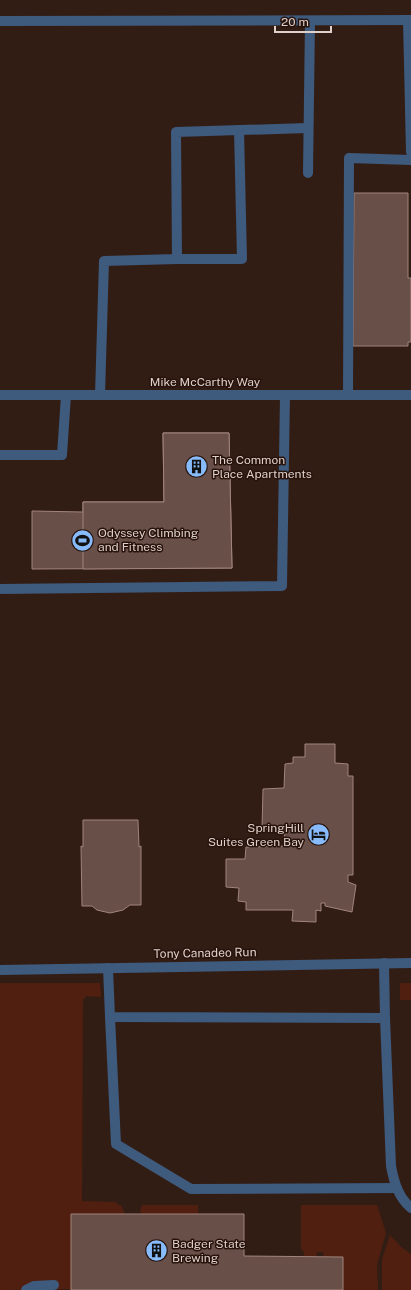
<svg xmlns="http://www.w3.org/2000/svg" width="411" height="1290" viewBox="0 0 411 1290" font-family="'Public Sans',sans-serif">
  <rect width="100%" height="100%" fill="#321d15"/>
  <g fill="#501f0f">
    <polygon points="0,983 100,983 101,997 86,996 83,1000 82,1201 116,1202 118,1205 121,1205 125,1214 71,1214 71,1289 0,1290"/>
    <rect x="400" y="983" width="11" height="17"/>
    <polygon points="142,1205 198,1205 198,1214 142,1214 140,1211"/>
    <polygon points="301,1205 377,1205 386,1233 377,1265 378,1290 343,1290 343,1257 324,1257 323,1252 317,1252 316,1257 304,1256 303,1250 301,1250"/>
    <polygon points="390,1235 401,1247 411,1254 411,1290 382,1290 382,1259"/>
  </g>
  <g fill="#684f47" stroke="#a1857c">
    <polygon points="354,193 408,193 408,278 411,278 411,342 408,342 408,346 353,346"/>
    <polygon points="163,433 229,433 232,568 32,569 32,511 83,512 83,502 164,502"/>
    <polygon points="163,433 229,433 232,568 83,569 83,502 164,502"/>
    <polygon points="305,744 335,744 335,763 348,764 348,776 353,776 353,875 348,875 348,882 356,885 352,912 325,906 325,903 321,903 321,911 316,910 316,922 292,921 293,910 246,910 246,902 238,901 239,888 226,887 226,859 245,859 246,847 288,846 287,840 284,840 285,829 262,829 263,789 284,788 285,764 293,763 293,757 305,757"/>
    <polygon points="83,820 138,820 139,847 141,846 141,905 130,905 123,910 110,913 97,910 92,906 82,906 81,846 83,847"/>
    <polygon points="71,1214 244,1214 244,1256 343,1257 343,1290 71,1290"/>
  </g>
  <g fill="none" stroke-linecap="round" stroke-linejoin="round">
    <g stroke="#3e5a7d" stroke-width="10">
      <polyline points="408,20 411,152"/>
      <polyline points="308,173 310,21"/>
      <polyline points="177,259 242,259 239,130"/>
      <polyline points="100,395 104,261 177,259 176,132 308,128"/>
      <polyline points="348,395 349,158 411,160"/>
      <polyline points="0,455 62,455 66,395"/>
      <polyline points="0,589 282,586 285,395"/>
      <polyline points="108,968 110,1017 385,1018 384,963"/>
      <polyline points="110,1017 116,1144 191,1189 397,1188"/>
      <path d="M385,1018L391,1166C394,1182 398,1197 411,1208"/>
      <polyline points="26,1290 34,1286 54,1285"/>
    </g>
    <g stroke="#3e5a7d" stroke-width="10">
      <polyline points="0,21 411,20"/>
      <polyline points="0,395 411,395"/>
      <polyline points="0,970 411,963"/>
    </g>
  </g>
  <defs>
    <symbol id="building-disc" viewBox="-11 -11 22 22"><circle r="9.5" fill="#87bbfb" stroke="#28130c"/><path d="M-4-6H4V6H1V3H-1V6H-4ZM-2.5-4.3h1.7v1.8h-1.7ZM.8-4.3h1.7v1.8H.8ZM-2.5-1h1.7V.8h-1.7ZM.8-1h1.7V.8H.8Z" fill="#111"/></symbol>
    <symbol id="stadium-disc" viewBox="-11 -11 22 22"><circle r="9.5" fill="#87bbfb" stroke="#28130c"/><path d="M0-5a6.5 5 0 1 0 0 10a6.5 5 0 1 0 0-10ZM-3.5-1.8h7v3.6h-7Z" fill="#111"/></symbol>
    <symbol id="hotel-disc" viewBox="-11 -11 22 22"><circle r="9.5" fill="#87bbfb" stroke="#28130c"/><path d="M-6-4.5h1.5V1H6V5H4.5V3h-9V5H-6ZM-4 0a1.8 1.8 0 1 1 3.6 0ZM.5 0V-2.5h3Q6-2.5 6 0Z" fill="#111"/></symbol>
  </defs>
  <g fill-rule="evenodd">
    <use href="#building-disc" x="184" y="454" width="25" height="25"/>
    <use href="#stadium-disc" x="70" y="528" width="25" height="25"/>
    <use href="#hotel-disc" x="306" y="822" width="25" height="25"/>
    <use href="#building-disc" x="144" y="1238" width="25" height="25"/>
  </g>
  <g text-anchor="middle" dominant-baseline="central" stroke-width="3" stroke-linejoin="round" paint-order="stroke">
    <g font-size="12" fill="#dfd0cb" stroke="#28130c">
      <text x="205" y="382">Mike McCarthy Way</text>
      <text transform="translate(205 953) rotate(-1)">Tony Canadeo Run</text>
    </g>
    <g font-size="12" fill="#dfd0cb" stroke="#28130c" text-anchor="start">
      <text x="212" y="460">The Common<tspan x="212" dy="14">Place Apartments</tspan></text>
      <text x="98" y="533">Odyssey Climbing<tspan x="98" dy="14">and Fitness</tspan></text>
      <text x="304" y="828" text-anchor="end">SpringHill<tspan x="304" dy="14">Suites Green Bay</tspan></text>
      <text x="172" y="1244">Badger State<tspan x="172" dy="14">Brewing</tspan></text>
    </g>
  </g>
  <path d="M275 26v6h56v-6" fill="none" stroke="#dfd0cb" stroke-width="2"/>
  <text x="281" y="26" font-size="12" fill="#dfd0cb" stroke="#28130c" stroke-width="3" paint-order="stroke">20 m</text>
</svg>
